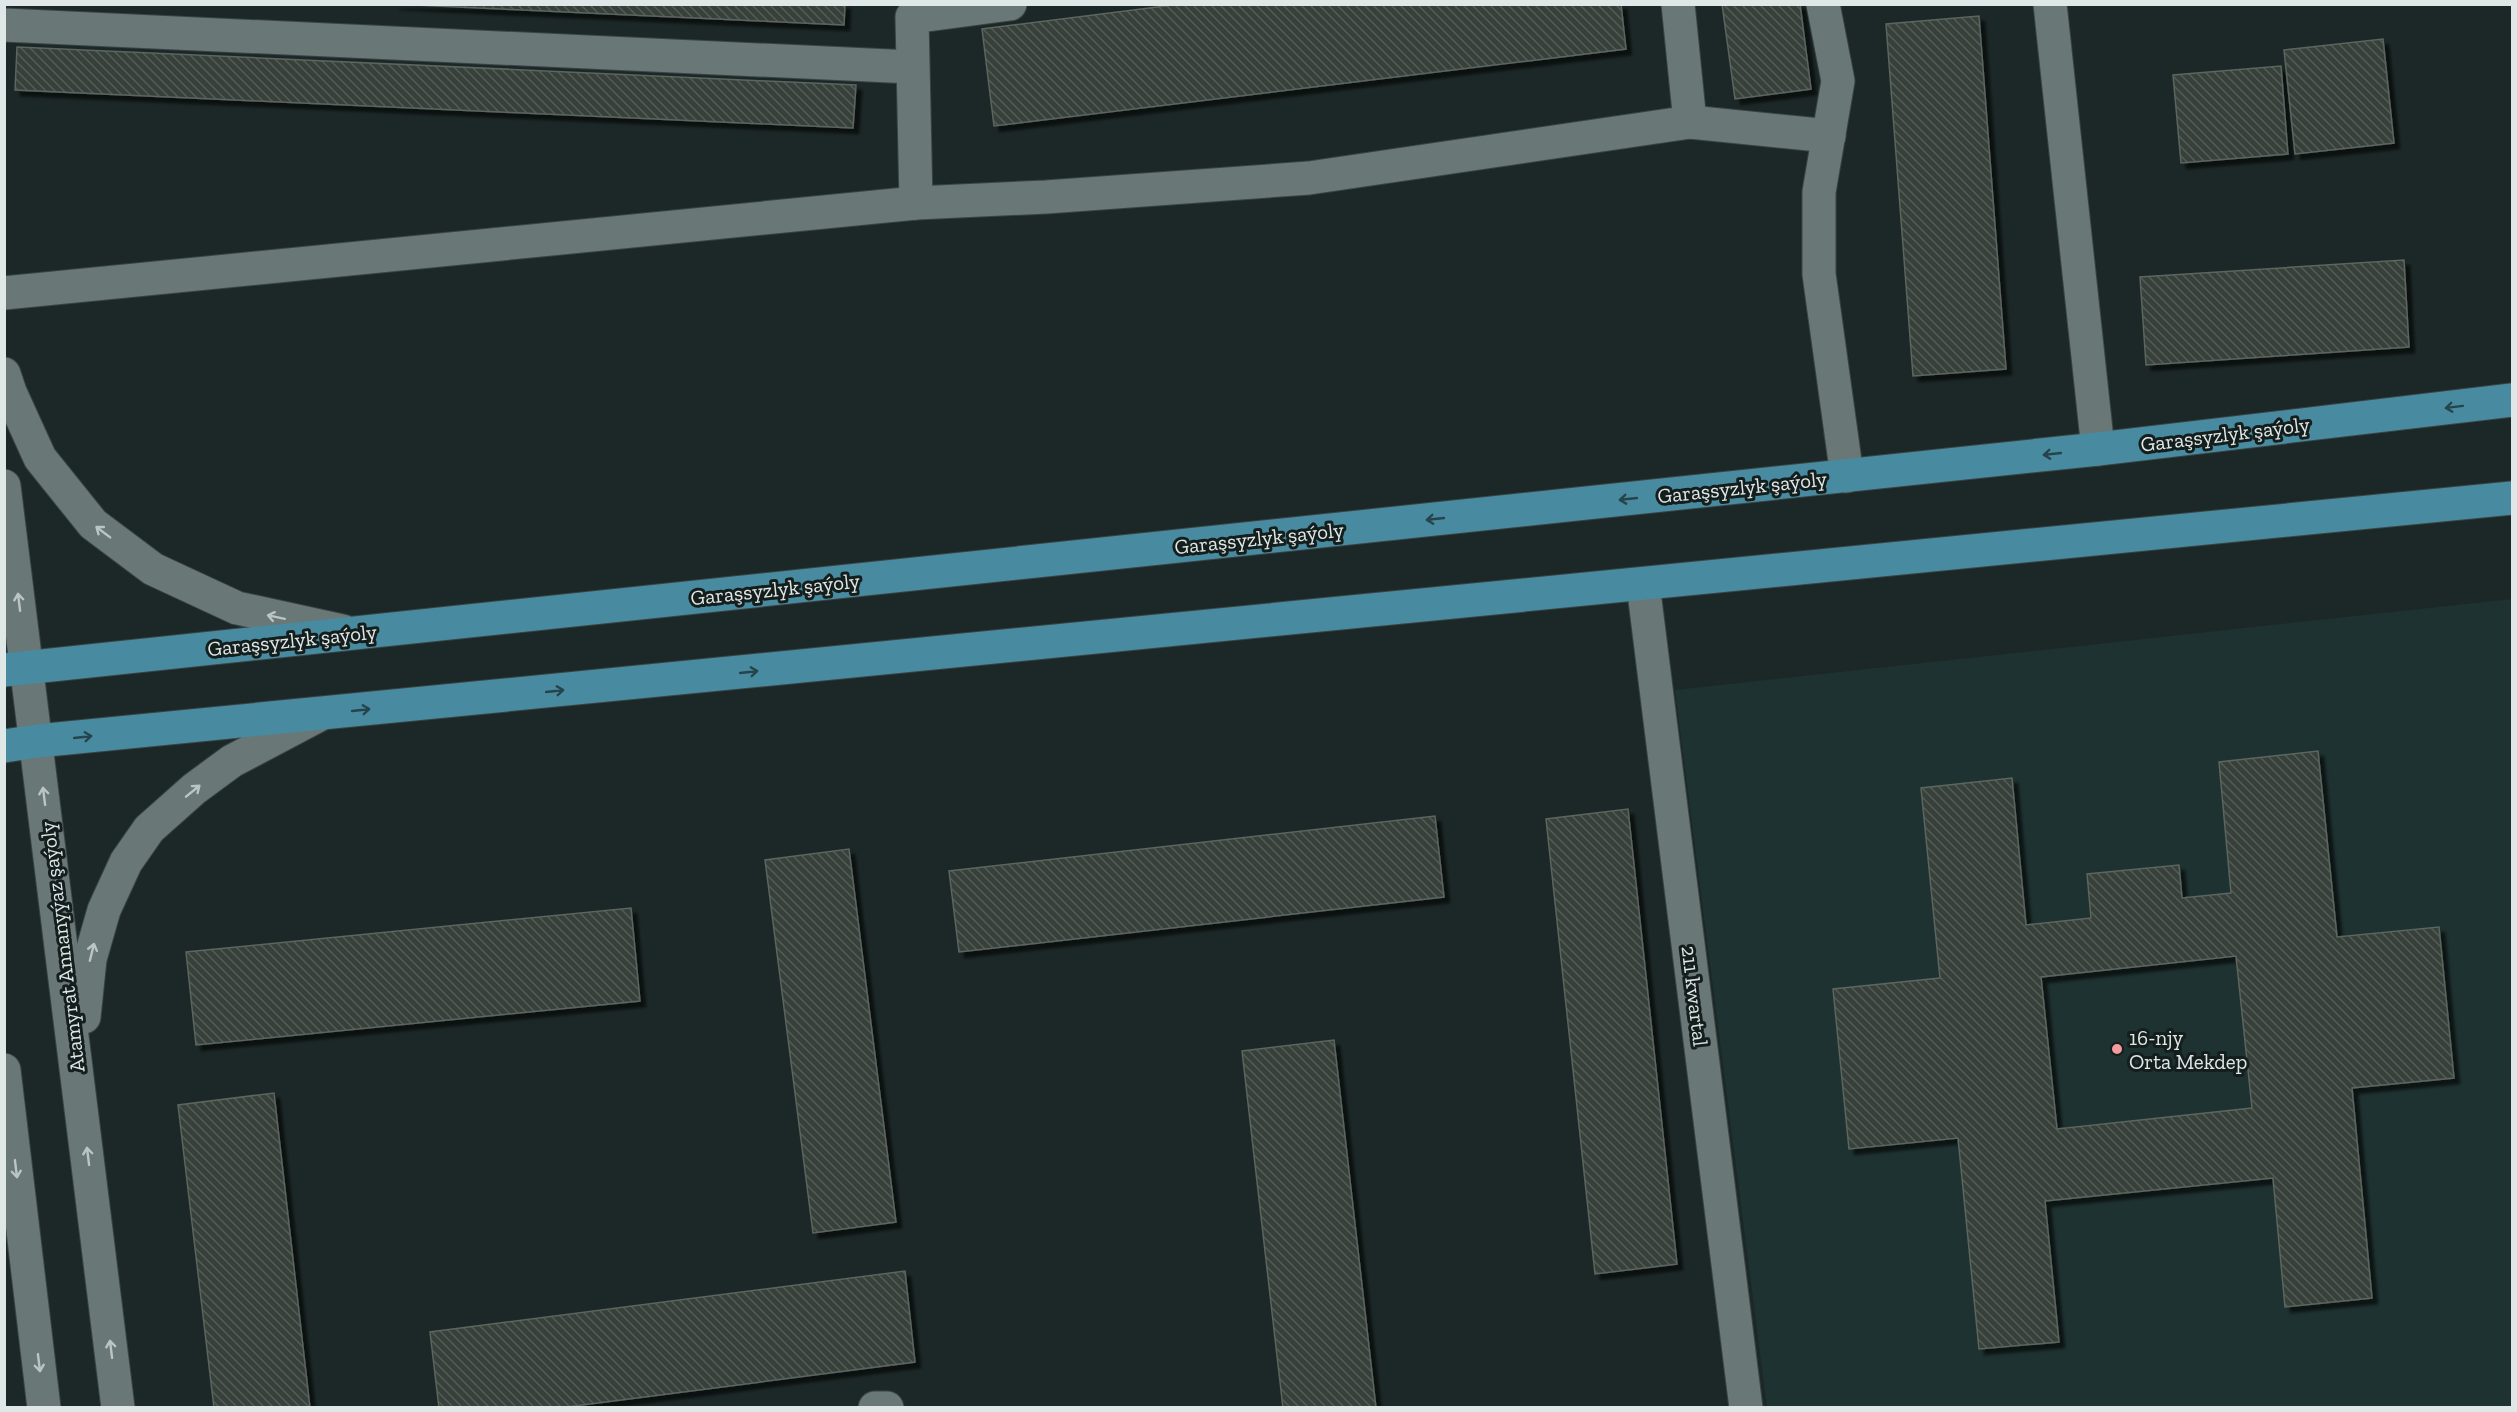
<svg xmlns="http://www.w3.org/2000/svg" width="2517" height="1412" viewBox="0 0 2517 1412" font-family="'Zilla Slab',serif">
  <defs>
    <pattern id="building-back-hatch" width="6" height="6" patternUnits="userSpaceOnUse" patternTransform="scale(1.5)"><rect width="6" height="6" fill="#37403a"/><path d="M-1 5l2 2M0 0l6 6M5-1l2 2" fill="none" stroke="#545c56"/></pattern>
    <filter id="shadow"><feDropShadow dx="5.5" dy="5.5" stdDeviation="1.5" flood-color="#0009"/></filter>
  </defs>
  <rect width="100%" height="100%" fill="#1c2827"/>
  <polygon fill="#1e3231" points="2512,599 2512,1407 1767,1407 1675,690"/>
  <g fill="url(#building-back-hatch)" stroke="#5b655e" stroke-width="1.5" fill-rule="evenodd" filter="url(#shadow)">
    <polygon points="394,4 845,4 844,25"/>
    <polygon points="1181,4 1621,4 1626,49 994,126 982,29"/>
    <polygon points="1722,4 1800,4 1811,89 1735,99"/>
    <polygon points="1979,16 2006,369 1913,376 1886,24"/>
    <polygon points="2383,39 2394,143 2295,154 2284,50"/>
    <polygon points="17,47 856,85 853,128 15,90"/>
    <polygon points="2281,66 2288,154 2181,163 2173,75"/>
    <polygon points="2404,260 2409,347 2146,365 2140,277"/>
    <path d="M2318,751L2337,937L2439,927L2454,1078L2352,1088L2372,1298L2285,1307L2273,1178L2045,1201L2059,1342L1979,1349L1958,1138L1849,1149L1833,989L1940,978L1921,788L2012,778L2026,925L2091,918L2087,874L2179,865L2182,898L2231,893L2219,762ZM2236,956L2252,1108L2057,1129L2041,977Z"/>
    <polygon points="1628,809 1677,1264 1595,1274 1546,819"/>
    <polygon points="1435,816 1444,897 959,952 949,871"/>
    <polygon points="849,849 896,1222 813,1233 765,860"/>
    <polygon points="631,908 640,1001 196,1045 186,952"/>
    <polygon points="1334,1040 1376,1408 1283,1408 1242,1051"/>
    <polygon points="274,1093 310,1408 214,1408 178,1105"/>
    <polygon points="905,1271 915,1362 559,1408 439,1408 430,1332"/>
  </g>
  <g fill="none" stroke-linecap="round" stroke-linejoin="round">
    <defs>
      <g id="minor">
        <polyline points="1823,4 1838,81 1819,192 1819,274 1847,476"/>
        <polyline points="2050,4 2098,449"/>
        <polyline points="4,25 912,67"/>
        <polyline points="1690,122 1829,136"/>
        <polyline points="916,203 912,17 1010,4"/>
        <polyline points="4,293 916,203 1046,197 1309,178 1690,122 1678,4"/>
        <polyline points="4,374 10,392 40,458 93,524 153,569 237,608 343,631"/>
        <polyline points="4,486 118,1408"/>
        <polyline points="1643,584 1746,1408"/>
        <polyline points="84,1017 90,959 104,910 126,862 149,829 194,789 232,761 321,714"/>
        <polyline points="4,1070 44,1408"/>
        <polyline points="875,1408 887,1408"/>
      </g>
      <g id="major">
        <polyline points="4,670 2098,449 2512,400"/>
        <polyline points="4,746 37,741 2512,498"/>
      </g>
    </defs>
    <use href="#minor" stroke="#3a4444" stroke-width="35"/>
    <use href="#major" stroke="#3a4444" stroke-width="35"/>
    <use href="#minor" stroke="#697776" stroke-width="33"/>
    <use href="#major" stroke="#488ba1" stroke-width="33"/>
  </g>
  <defs><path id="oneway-shaft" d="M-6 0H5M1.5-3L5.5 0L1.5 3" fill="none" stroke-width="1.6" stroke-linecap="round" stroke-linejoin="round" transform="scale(1.5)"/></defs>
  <g stroke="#26444b">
    <use href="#oneway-shaft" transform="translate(2454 407) rotate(173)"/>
    <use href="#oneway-shaft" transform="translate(2052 454) rotate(174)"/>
    <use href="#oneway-shaft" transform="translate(1628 499) rotate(174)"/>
    <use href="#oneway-shaft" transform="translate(1435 519) rotate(174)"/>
    <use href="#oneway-shaft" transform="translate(749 672) rotate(-6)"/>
    <use href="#oneway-shaft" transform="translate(555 691) rotate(-6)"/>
    <use href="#oneway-shaft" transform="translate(361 710) rotate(-6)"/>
    <use href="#oneway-shaft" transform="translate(83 737) rotate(-6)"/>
  </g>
  <g stroke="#bcc5c5">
    <use href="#oneway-shaft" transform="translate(103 532) rotate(-143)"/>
    <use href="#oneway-shaft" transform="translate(19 602) rotate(-97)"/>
    <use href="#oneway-shaft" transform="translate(276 617) rotate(-168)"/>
    <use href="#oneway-shaft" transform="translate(193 791) rotate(-39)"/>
    <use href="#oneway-shaft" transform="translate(44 796) rotate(-97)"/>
    <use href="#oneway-shaft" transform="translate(92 952) rotate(-76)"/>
    <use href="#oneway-shaft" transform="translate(88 1156) rotate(-97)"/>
    <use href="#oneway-shaft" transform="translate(16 1169) rotate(83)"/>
    <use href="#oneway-shaft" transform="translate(111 1349) rotate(-97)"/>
    <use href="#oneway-shaft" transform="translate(39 1363) rotate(83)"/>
  </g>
  <circle fill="#f59b9d" stroke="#131e1d" stroke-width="2" cx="2117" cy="1049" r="6"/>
  <g text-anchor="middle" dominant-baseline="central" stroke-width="6" stroke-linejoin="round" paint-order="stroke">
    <g font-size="21" fill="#e0e7e7" stroke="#131e1d">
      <text transform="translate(2225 434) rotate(-7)">Garaşsyzlyk şaýoly</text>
      <text transform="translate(1742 487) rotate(-6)">Garaşsyzlyk şaýoly</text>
      <text transform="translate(1259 538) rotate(-6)">Garaşsyzlyk şaýoly</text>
      <text transform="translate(775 589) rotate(-6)">Garaşsyzlyk şaýoly</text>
      <text transform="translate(292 640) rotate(-6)">Garaşsyzlyk şaýoly</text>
      <text transform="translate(62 947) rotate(-97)">Atamyrat Annanyýaz şaýoly</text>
      <text transform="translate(1695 996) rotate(83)">211 kwartal</text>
    </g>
    <g font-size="21" fill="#e0e7e7" stroke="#131e1d" text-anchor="start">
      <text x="2129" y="1037">16-njy<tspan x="2129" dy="24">Orta Mekdep</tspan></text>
    </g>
  </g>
  <rect width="2517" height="1412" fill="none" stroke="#e0e7e7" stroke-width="12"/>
</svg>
